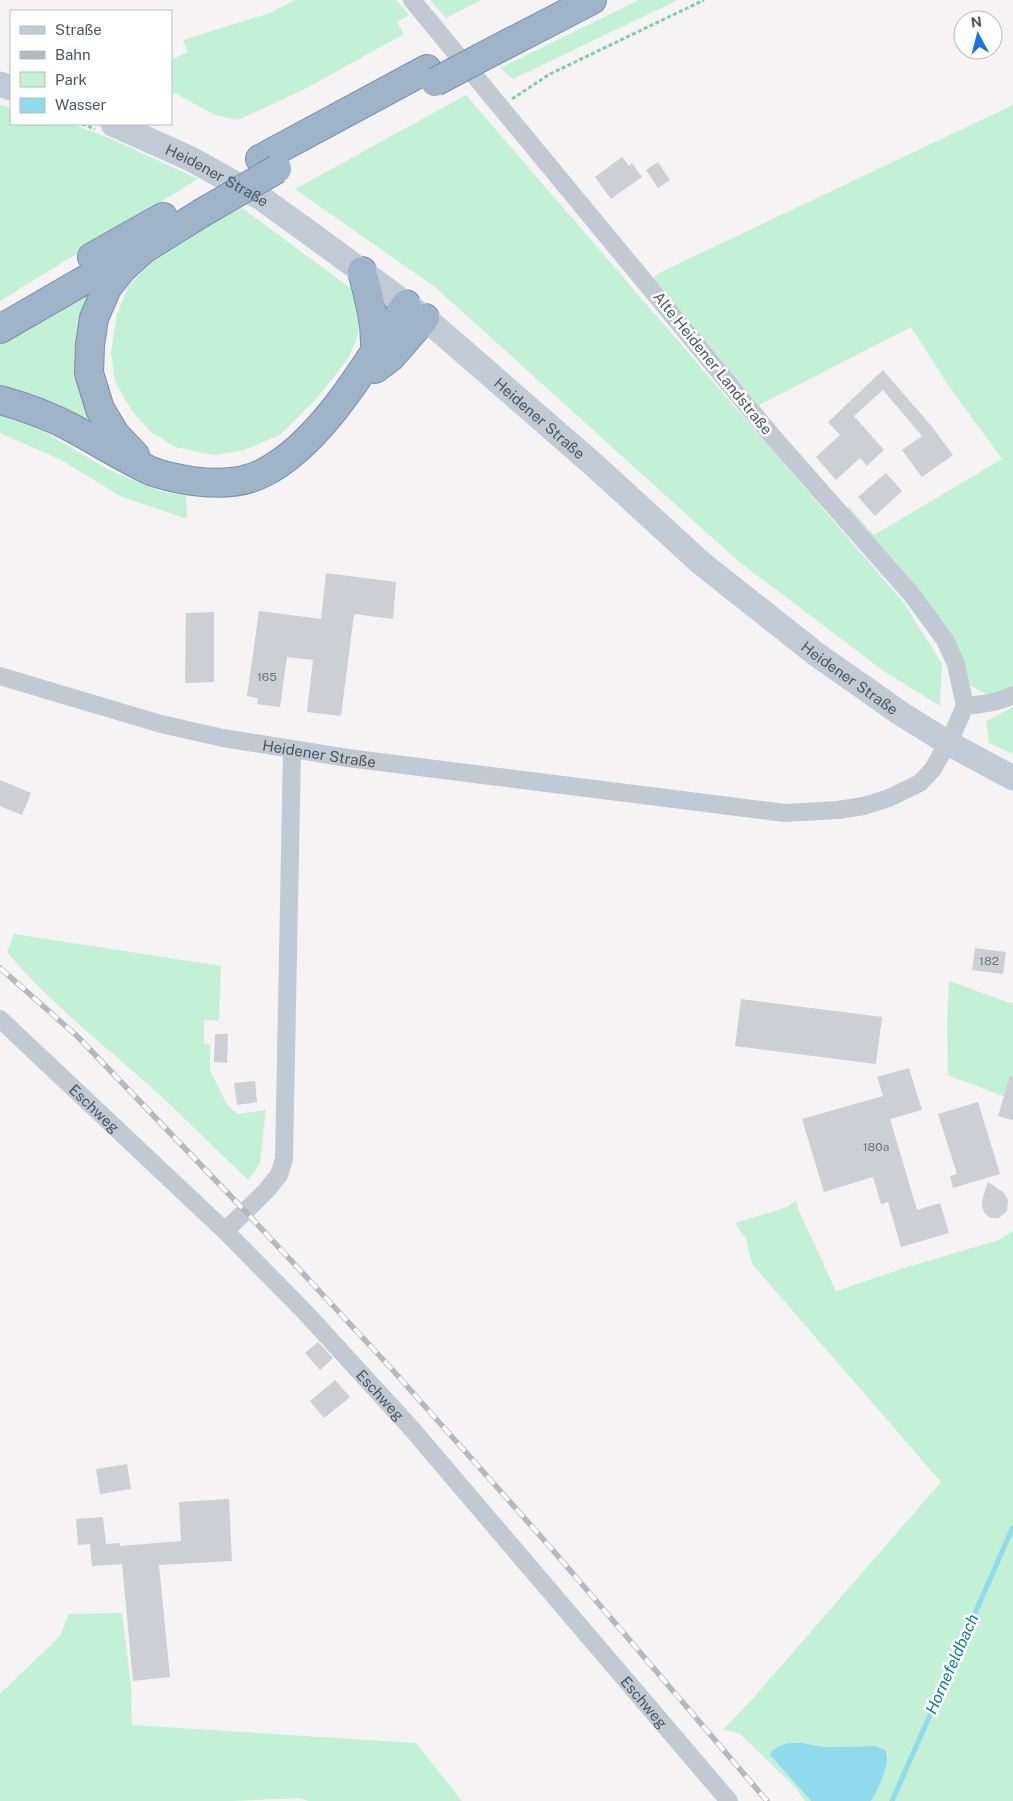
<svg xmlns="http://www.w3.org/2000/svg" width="1013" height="1801" viewBox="0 0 1013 1801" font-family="'Public Sans',sans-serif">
  <rect width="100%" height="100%" fill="#f5f3f3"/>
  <g fill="#c3f1d5">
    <polygon points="295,0 396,0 409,15 397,22 404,34 303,90 238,120 215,115 171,91 171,60 188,52 183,40 270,13"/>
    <polygon points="430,0 481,0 446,18"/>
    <polygon points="639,0 678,0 513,79 500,68"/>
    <polygon points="466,95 904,603 942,664 940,706 885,672 738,561 435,287 295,189"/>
    <polygon points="0,105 11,108 11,124 72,124 107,137 198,179 0,301"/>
    <polygon points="1013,105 1013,687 988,696 970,685 962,661 847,512 848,506 874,535 1002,459 948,385 911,327 759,405 653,278 661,272"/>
    <polygon points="242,208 353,290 360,315 358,335 348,359 316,399 280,435 244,450 214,455 175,447 151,432 132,411 115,382 111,352 117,314 128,287 148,265 182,240 220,218"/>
    <polygon points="91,285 110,439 38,399 0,387 0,340"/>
    <polygon points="0,414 22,419 111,471 160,491 186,496 187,519 122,497 61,460 0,433"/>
    <polygon points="1013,707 1013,754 989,743 986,721"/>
    <path d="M14,934L221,966L219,1021L204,1020V1044L210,1045V1070L227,1105L238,1114L266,1110L260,1163L248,1180C219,1153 192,1125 163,1098C111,1050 53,1007 7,952Z"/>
    <polygon points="949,981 1013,1004 1013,1100 948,1075 947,1023"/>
    <polygon points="796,1200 799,1211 836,1291 907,1267 999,1240 1013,1231 1013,1801 871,1801 884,1774 888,1755 884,1749 877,1746 824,1747 803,1743 770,1755 811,1801 805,1801 794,1786 739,1733 723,1730 755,1696 941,1482 752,1264 746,1239 735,1223 787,1207"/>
    <polygon points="122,1613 131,1686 132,1725 416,1743 462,1801 309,1801 298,1798 231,1801 0,1801 0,1694 60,1636 69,1614"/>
  </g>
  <path fill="#90daee" d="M787,1743H803L824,1747L877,1746C878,1747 884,1749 884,1749C894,1758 877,1792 871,1801H811L770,1755L772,1750Z"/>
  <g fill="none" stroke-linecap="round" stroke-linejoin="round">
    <polyline stroke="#90daee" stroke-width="5" points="892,1801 1013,1527"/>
  </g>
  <g fill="#cdcfd5">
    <polygon points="622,157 629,166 632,163 642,177 611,199 595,177"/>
    <polygon points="658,162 670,180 658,188 646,170"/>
    <polygon points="883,370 933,428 953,455 922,477 902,450 922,436 883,390 854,416 884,450 867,466 860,458 836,480 816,457 840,435 828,422"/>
    <polygon points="886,473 902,491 875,516 858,497"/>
    <polygon points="326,573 396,582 393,619 354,614 341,716 307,712 313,660 287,657 280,707 257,704 258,698 247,696 259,611 321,619"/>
    <polygon points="214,612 214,682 185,683 186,613"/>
    <polygon points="0,780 31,793 22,815 0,806"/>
    <polygon points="975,948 1006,952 1003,974 972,970"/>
    <polygon points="741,999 882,1017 876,1064 735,1046"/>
    <polygon points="215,1034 228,1034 227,1063 214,1062"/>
    <polygon points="909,1068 922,1110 890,1119 917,1210 940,1203 949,1233 901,1247 888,1202 881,1204 873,1177 824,1192 802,1119 883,1096 877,1077"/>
    <polygon points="1010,1076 1013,1077 1013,1120 998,1116"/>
    <polygon points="255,1081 257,1102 237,1105 234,1083"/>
    <polygon points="978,1102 1000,1174 953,1188 950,1176 957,1174 938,1114"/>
    <polygon points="988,1182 1004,1193 1008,1200 1007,1211 999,1218 990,1218 985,1213 982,1207 982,1200"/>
    <polygon points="318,1342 333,1358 320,1370 305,1353"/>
    <polygon points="335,1380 350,1397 324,1418 310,1401"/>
    <polygon points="127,1464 131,1489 100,1494 96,1469"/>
    <polygon points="229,1499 232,1561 159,1565 170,1677 133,1681 122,1564 92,1566 90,1544 78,1545 76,1519 103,1517 106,1544 120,1543 120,1546 181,1541 179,1502"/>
  </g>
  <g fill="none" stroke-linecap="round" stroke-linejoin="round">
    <defs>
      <g id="trunk">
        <polyline points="482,57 592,0"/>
        <polyline points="260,159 427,69"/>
        <polyline points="92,257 163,217"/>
        <path d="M362,271C369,298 376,322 375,350"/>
        <polyline points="0,329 123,258"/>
        <polyline points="375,369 391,357 425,318"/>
        <path d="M0,400C25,407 52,417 74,429C100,443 125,459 151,471C164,476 179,479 192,481C214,484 242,484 263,473C323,443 369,359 406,304"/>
        <polyline points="135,455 115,434 100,409 89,373 90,345 94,318 107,288 122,269 144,249 200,214"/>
      </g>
    </defs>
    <use href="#trunk" stroke="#7690ad" stroke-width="30"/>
    <g stroke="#7ad0a6" stroke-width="3" stroke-dasharray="4 2.5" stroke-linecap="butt">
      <polyline points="512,99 550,74 704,0"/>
      <polyline points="82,124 95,129"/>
    </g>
    <g stroke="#c1cad2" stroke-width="18">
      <path id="s1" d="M0,676L161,724L223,738L348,758L785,813L838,810L864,806L889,798L920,783L933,769L953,733L965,706L956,664L945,640L912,595L773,437L412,0"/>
      <path d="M965,706C980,704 999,703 1013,695"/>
      <path id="s2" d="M0,1019L225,1231L304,1311L411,1428L729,1801"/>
      <polyline points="225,1231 266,1191 279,1175 284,1159 292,750"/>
    </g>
    <g stroke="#c1cbd6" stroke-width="25">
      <polyline points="0,84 11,88"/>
      <path id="s3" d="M113,124L191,159L261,198L311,234L425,318L594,465L701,563L816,654L900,713L948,743L1013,778"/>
    </g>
    <use href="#trunk" stroke="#9fb4c9" stroke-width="28"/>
    <defs>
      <polyline id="rail" points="0,968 77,1036 245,1211 389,1366 551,1548 767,1801"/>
    </defs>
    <use href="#rail" stroke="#b5b8bd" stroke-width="5.5"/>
    <use href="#rail" stroke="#fff" stroke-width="4" stroke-dasharray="11" stroke-linecap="butt"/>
    <defs>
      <g id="trunk-bridge">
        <polyline points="435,82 482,57"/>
        <polyline points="200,214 277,169"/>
      </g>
    </defs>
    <use href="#trunk-bridge" stroke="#7690ad" stroke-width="30" stroke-linecap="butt"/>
    <use href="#trunk-bridge" stroke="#9fb4c9" stroke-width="28"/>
  </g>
  <g text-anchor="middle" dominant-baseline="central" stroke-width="5" stroke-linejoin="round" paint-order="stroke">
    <g font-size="12" fill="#6b747e">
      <text x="267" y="677">165</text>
      <text x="989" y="961">182</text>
      <text x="876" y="1147">180a</text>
    </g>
    <g font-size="15" fill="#4a5661" stroke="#fff">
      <text stroke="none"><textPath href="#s3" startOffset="116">Heidener Straße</textPath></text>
      <text transform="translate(713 363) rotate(51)">Alte Heidener Landstraße</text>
      <text stroke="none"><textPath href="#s3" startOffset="521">Heidener Straße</textPath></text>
      <text stroke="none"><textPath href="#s3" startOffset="926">Heidener Straße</textPath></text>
      <text stroke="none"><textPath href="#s1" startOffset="329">Heidener Straße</textPath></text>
      <text stroke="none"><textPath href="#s2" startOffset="130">Eschweg</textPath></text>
      <text stroke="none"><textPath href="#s2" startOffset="535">Eschweg</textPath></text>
      <text stroke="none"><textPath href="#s2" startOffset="940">Eschweg</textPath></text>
    </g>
    <g font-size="16" font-style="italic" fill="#0c7c9b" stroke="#fff">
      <text transform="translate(952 1664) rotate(-66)">Hornefeldbach</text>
    </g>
  </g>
  <rect x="10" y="10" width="162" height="115" fill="#ffffff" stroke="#b7bbc0"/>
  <rect x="20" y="26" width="25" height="8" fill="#c1cbd6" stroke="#b7bbc0"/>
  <text x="55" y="35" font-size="15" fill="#4a5661">Straße</text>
  <rect x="20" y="51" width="25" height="8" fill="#b5b8bd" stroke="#b7bbc0"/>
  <text x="55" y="60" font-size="15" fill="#4a5661">Bahn</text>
  <rect x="20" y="72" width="25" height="15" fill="#c3f1d5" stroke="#b7bbc0"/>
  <text x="55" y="85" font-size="15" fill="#4a5661">Park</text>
  <rect x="20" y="98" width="25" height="15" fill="#90daee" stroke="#b7bbc0"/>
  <text x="55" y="110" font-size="15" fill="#4a5661">Wasser</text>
  <g transform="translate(978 35) rotate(353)"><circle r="24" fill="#ffffff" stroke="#b7bbc0"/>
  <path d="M0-4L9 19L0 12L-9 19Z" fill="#1a73e8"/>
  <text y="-8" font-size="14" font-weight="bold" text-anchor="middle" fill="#4a5661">N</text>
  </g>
</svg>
